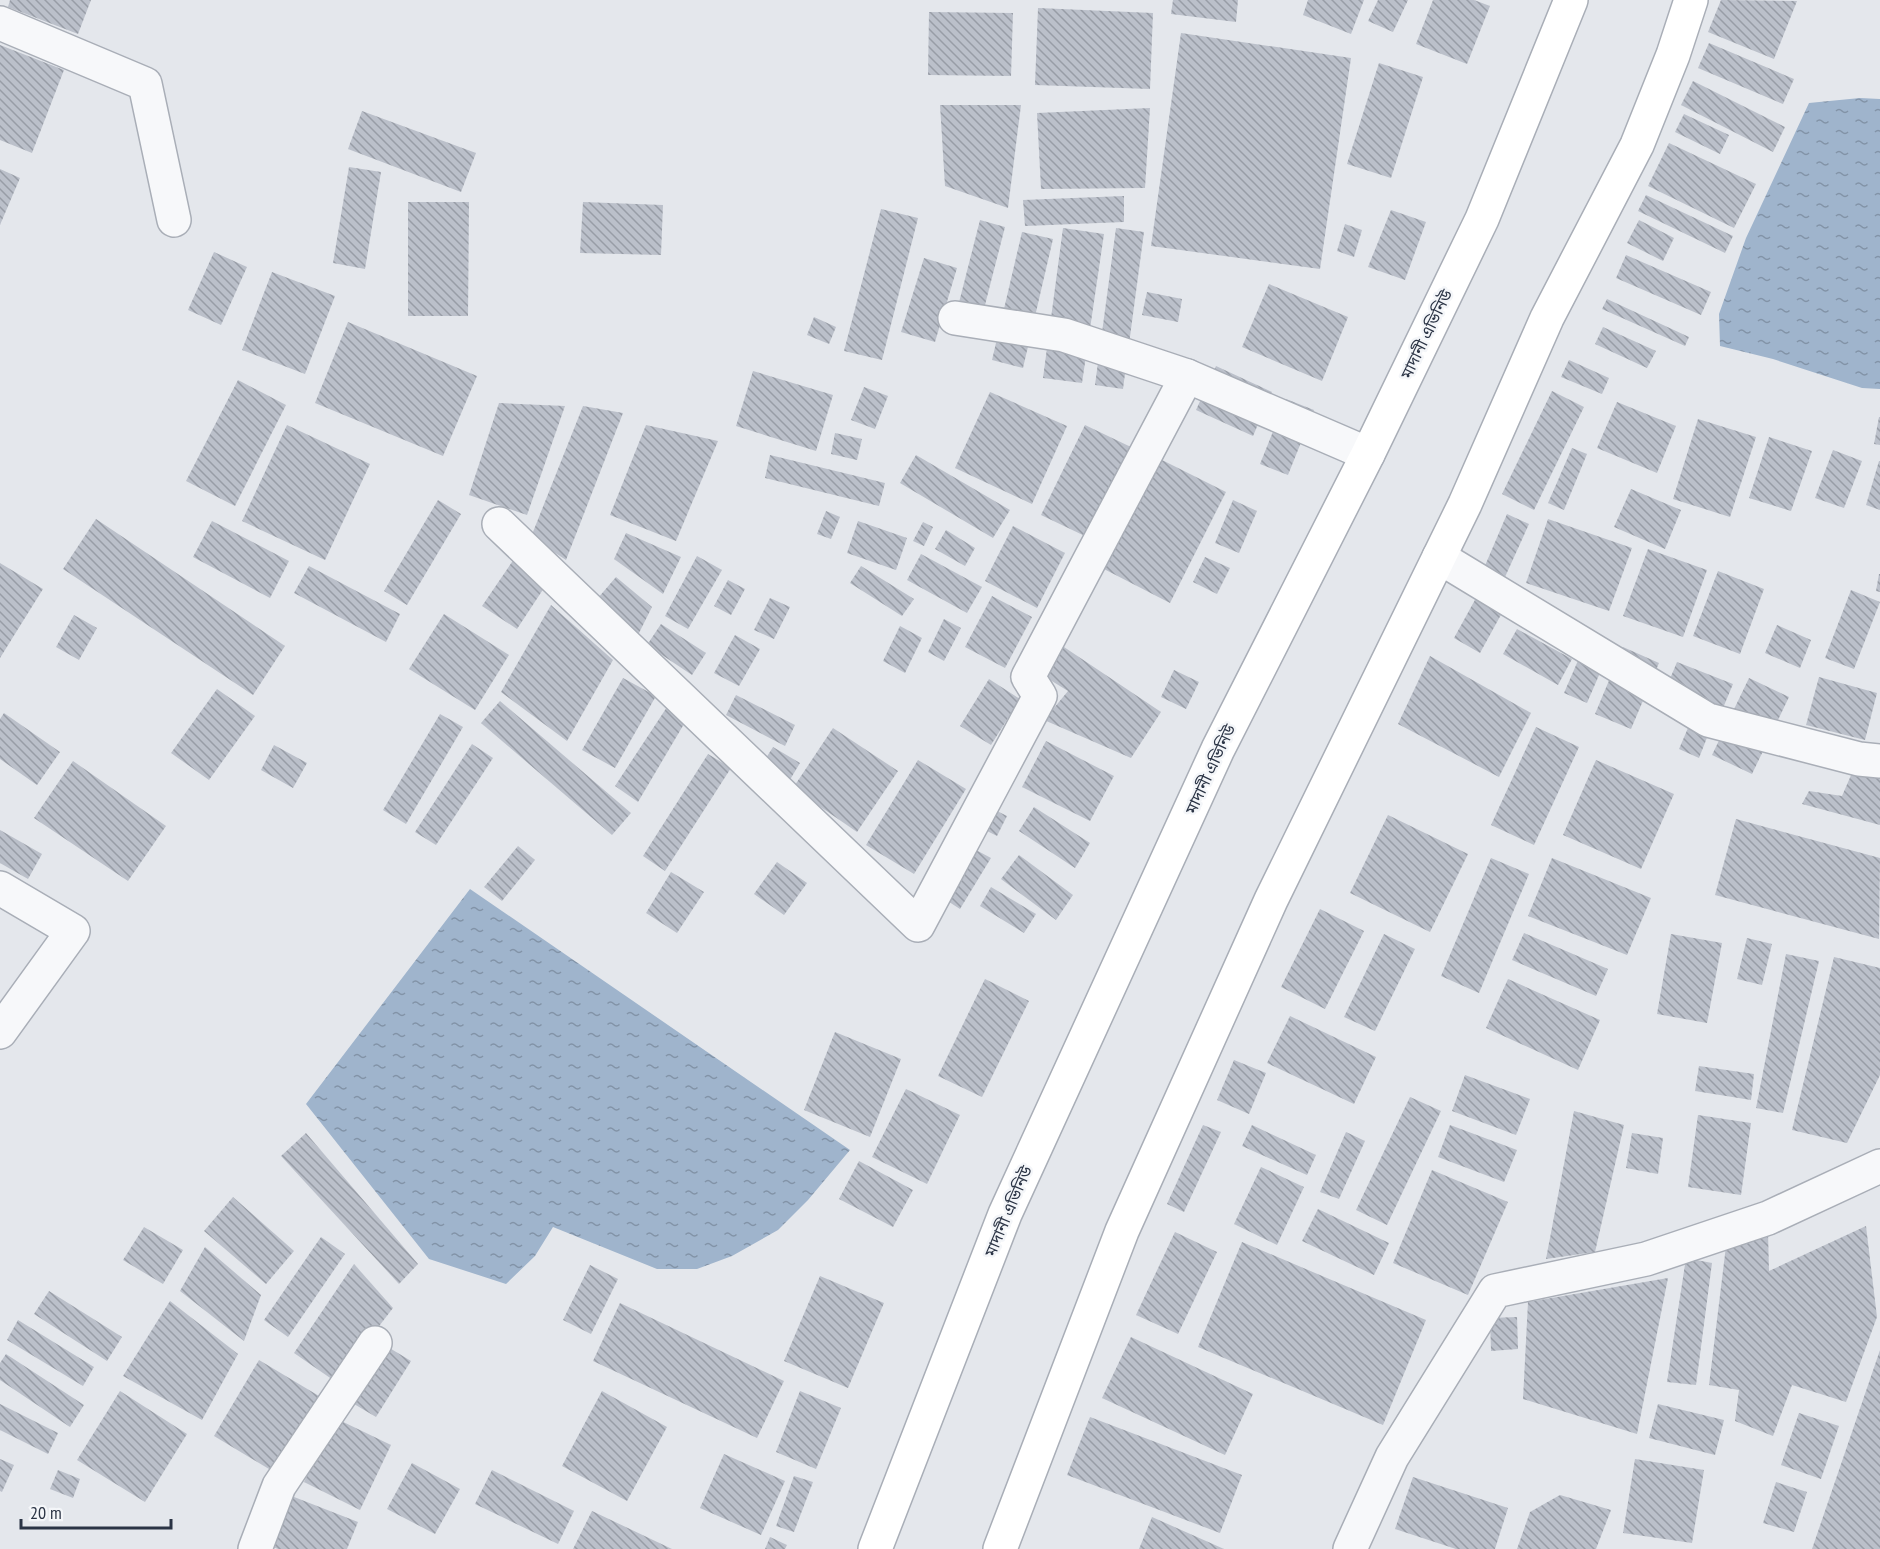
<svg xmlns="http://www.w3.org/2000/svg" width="1880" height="1549" viewBox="0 0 1880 1549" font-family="'PT Sans Narrow','Noto Sans Bengali',sans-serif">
  <defs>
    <pattern id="water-ripples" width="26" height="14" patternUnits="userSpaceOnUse" patternTransform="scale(1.5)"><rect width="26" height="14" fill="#9fb4cc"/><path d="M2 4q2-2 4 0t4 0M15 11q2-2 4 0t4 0" fill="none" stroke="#8293a7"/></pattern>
    <pattern id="building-back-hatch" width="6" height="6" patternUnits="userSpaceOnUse" patternTransform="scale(1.5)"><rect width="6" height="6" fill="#bbc0ca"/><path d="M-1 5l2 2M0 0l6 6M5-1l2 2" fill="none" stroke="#989da6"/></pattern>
  </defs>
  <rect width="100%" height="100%" fill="#e4e7ec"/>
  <g fill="url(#water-ripples)">
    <polygon points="1860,98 1880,99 1880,389 1862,388 1773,359 1720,346 1719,314 1746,238 1809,103"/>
    <polygon points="470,889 850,1150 808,1200 778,1230 732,1256 697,1269 657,1269 553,1227 535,1256 506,1284 429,1259 306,1104"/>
  </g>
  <g fill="url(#building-back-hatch)">
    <polygon points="10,0 91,0 78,34 8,7"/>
    <polygon points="1173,0 1238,0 1236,22 1171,14"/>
    <polygon points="1308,0 1364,0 1351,34 1303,15"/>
    <polygon points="1378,0 1408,0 1393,32 1368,21"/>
    <polygon points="1433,0 1474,0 1490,6 1467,64 1416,44"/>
    <polygon points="1721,0 1797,1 1774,59 1708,32"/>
    <polygon points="1038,8 1153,13 1150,89 1035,85"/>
    <polygon points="929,12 1013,13 1011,76 928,75"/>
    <polygon points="1181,33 1351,58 1320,269 1151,246"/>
    <polygon points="1709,43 1794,79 1783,104 1698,68"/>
    <polygon points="0,45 64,70 32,153 0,140"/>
    <polygon points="1379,63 1423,77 1391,178 1347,164"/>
    <polygon points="1693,81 1785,127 1773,152 1681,105"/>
    <polygon points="940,105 1021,105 1008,208 945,186"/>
    <polygon points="1150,108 1145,188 1041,189 1037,113"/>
    <polygon points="362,111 476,153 461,192 348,149"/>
    <polygon points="1684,114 1729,135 1720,154 1675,132"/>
    <polygon points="1669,143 1756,184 1734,228 1648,186"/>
    <polygon points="349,167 381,172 365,269 333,263"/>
    <polygon points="0,169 20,178 0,225"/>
    <polygon points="1646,195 1733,236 1725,253 1638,211"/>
    <polygon points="1124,196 1124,222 1025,226 1023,200"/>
    <polygon points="408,202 469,202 468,316 408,316"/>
    <polygon points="583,202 663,205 661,255 580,253"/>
    <polygon points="881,209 918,218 882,360 844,351"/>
    <polygon points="1391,210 1426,222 1405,280 1368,267"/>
    <polygon points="980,220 1005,227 977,336 952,330"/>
    <polygon points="1639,220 1674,238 1663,261 1627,243"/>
    <polygon points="1345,224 1362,230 1354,257 1337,251"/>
    <polygon points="1063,228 1104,234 1082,383 1043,378"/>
    <polygon points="1116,228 1144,232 1123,389 1095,385"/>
    <polygon points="1022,232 1053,239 1023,368 992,360"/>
    <polygon points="214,252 247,267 221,325 188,310"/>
    <polygon points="1626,255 1711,292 1701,315 1616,278"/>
    <polygon points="924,258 957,268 935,342 901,332"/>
    <polygon points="272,272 335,296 305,374 242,350"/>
    <polygon points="1269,284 1348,317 1322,381 1242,347"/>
    <polygon points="1147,292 1182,299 1178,322 1142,315"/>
    <polygon points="1607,299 1689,337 1685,346 1602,309"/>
    <polygon points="814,317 836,327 829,344 807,335"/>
    <polygon points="348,322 477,376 443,456 315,403"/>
    <polygon points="1603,327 1656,351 1647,368 1595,344"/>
    <polygon points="1569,360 1609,378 1602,394 1561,377"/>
    <polygon points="1216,366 1272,392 1253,436 1196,410"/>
    <polygon points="753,371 833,395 816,451 736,426"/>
    <polygon points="238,380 286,405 235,506 186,481"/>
    <polygon points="864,387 888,396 875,429 851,420"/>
    <polygon points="1552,391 1584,407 1534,510 1502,494"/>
    <polygon points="990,392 1067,426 1032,504 955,468"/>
    <polygon points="1286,399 1314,410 1288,475 1260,464"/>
    <polygon points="1617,402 1676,426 1657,473 1597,448"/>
    <polygon points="499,403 565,406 527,515 469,495"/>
    <polygon points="583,406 623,413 566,560 531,537"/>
    <polygon points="1879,417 1880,417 1880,445 1874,444"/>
    <polygon points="1698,419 1756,437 1730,517 1673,499"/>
    <polygon points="287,425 370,464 325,560 242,521"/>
    <polygon points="646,425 718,441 676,541 610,515"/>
    <polygon points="1085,425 1133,448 1089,538 1041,515"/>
    <polygon points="835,433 862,439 857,460 831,454"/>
    <polygon points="1769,437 1812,451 1791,511 1749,498"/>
    <polygon points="1572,448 1587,454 1564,510 1548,503"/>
    <polygon points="1833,450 1862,461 1844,508 1815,498"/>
    <polygon points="770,455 885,483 879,506 765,478"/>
    <polygon points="916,455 1010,510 993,538 900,483"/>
    <polygon points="1158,458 1226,492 1170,603 1102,568"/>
    <polygon points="1879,461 1880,461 1880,510 1866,505"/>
    <polygon points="1631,489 1681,510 1665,549 1614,527"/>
    <polygon points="438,500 461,514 407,605 384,591"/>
    <polygon points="1233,500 1257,511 1239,553 1215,543"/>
    <polygon points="826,511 840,517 831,539 817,534"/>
    <polygon points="1507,514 1529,524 1505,577 1484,568"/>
    <polygon points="96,519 285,646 253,695 63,569"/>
    <polygon points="1548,519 1632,548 1609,611 1526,583"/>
    <polygon points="212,521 289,561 270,598 193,557"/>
    <polygon points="858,521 907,538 896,570 847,553"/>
    <polygon points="923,522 933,527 924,546 913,541"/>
    <polygon points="1013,526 1065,553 1037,608 985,581"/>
    <polygon points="946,530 975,548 965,566 935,549"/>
    <polygon points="626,533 681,557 663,594 614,559"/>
    <polygon points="1648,549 1707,570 1683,637 1623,616"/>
    <polygon points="921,554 982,587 967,613 907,580"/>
    <polygon points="697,556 722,570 688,629 665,616"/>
    <polygon points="1205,557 1230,568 1217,594 1193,582"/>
    <polygon points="514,559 548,582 517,629 482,606"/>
    <polygon points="0,563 43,589 0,658"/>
    <polygon points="309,566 400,614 386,642 294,593"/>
    <polygon points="861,566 914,599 902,616 850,583"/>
    <polygon points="1718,571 1764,589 1740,654 1693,636"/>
    <polygon points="1879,574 1880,574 1880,592 1876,591"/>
    <polygon points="616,577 652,607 638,635 598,598"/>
    <polygon points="1487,578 1513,593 1480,653 1454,638"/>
    <polygon points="728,580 745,589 731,615 714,606"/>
    <polygon points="1851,590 1880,602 1854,669 1825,658"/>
    <polygon points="992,596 1032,617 1005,668 965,647"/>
    <polygon points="770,598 790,607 774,639 754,630"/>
    <polygon points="551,605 613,660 567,741 501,692"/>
    <polygon points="444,614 509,655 475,710 409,669"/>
    <polygon points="74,615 97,628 79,660 56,647"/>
    <polygon points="944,619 961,628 944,661 928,652"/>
    <polygon points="661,624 706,653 692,675 647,645"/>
    <polygon points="1777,625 1811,640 1800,668 1765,653"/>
    <polygon points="900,626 922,638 905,673 883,661"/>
    <polygon points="1517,629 1572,659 1558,685 1503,654"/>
    <polygon points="735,635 760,649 739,686 714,673"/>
    <polygon points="1589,635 1612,645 1587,703 1564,693"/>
    <polygon points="1058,643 1161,712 1131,758 1044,720 1068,691 1042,675"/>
    <polygon points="1623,647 1659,663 1631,729 1595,714"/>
    <polygon points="1430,656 1531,713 1499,777 1398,724"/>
    <polygon points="1677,662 1733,684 1723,708 1667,686"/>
    <polygon points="1174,670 1199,682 1186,709 1161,697"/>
    <polygon points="1819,677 1877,693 1865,740 1806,725"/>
    <polygon points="623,678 656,696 615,768 582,750"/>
    <polygon points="1749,678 1789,697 1752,774 1712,755"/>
    <polygon points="989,679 1020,699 991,745 960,726"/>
    <polygon points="217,689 255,716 209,780 171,753"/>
    <polygon points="736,695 795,725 785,746 726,715"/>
    <polygon points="500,701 631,813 612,835 481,723"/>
    <polygon points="667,707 684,724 638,802 615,786"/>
    <polygon points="4,713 60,752 37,785 0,759 0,719"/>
    <polygon points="440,714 463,727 406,824 383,810"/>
    <polygon points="1691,721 1710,730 1699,758 1679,749"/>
    <polygon points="1536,727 1579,747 1534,845 1491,825"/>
    <polygon points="833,728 898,771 857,832 793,788"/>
    <polygon points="1046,741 1114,776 1090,821 1022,787"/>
    <polygon points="472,744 493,758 436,845 415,832"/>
    <polygon points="274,745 307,763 293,788 261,770"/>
    <polygon points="773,747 800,763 788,783 761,766"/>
    <polygon points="708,754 731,768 665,871 643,856"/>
    <polygon points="1880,758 1880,825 1802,804 1809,791 1842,796 1858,759"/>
    <polygon points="918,760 966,789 914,874 866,845"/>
    <polygon points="1596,760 1674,794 1641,869 1563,835"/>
    <polygon points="73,761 166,826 128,881 34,818"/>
    <polygon points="1034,807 1090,843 1075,868 1019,831"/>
    <polygon points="993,809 1007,816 997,836 983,829"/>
    <polygon points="1388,815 1468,854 1430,932 1350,893"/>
    <polygon points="1736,819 1880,858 1879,939 1715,895"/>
    <polygon points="0,830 42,854 28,879 0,863"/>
    <polygon points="518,846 535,860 502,901 484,887"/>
    <polygon points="976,850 991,858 960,909 946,900"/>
    <polygon points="1019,855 1073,895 1056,920 1001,879"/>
    <polygon points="1491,858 1529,874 1479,993 1441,976"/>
    <polygon points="1552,858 1651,898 1627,955 1528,916"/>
    <polygon points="777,862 807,883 784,915 754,894"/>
    <polygon points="671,872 704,892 677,933 646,913"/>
    <polygon points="991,887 1036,914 1024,933 980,906"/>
    <polygon points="1320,909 1364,931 1325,1009 1281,987"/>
    <polygon points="1524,933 1608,969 1596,996 1512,960"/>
    <polygon points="1384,934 1415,949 1375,1031 1344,1017"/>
    <polygon points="1671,934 1722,943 1707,1023 1657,1014"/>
    <polygon points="1747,938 1772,944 1762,985 1737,979"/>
    <polygon points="1786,954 1819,961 1783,1113 1756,1108"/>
    <polygon points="1834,957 1880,968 1880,1075 1847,1143 1792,1130"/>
    <polygon points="985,979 1029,1001 982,1097 938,1076"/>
    <polygon points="1508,979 1600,1020 1578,1070 1486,1028"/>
    <polygon points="1290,1016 1376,1057 1354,1104 1267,1063"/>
    <polygon points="835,1032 901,1059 870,1137 804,1110"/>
    <polygon points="1234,1060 1266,1073 1249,1114 1217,1100"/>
    <polygon points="1699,1066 1754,1074 1751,1100 1695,1091"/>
    <polygon points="1465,1075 1530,1099 1516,1135 1452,1111"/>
    <polygon points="906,1089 960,1115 927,1184 872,1157"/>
    <polygon points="1410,1097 1441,1111 1387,1225 1356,1210"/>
    <polygon points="1574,1111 1624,1125 1595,1252 1546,1259"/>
    <polygon points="1698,1115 1751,1123 1741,1195 1688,1187"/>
    <polygon points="1203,1125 1221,1132 1184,1212 1167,1204"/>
    <polygon points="1252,1125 1316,1155 1307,1175 1242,1146"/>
    <polygon points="1450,1125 1517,1150 1504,1182 1438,1157"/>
    <polygon points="1346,1132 1365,1141 1339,1199 1320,1192"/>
    <polygon points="306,1133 418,1264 399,1284 281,1156"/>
    <polygon points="1632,1133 1663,1138 1658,1174 1626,1168"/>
    <polygon points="859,1161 913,1190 893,1227 839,1199"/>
    <polygon points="1261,1167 1304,1187 1277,1245 1234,1224"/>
    <polygon points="1432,1170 1508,1202 1468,1295 1393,1263"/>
    <polygon points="233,1197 294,1251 266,1284 204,1231"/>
    <polygon points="1318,1209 1389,1243 1374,1275 1302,1241"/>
    <polygon points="1866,1226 1877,1317 1846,1402 1792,1385 1773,1436 1735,1421 1739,1390 1709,1385 1727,1238 1768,1232 1769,1271"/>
    <polygon points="144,1227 183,1250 163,1284 123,1260"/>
    <polygon points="1175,1232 1217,1252 1178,1334 1136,1315"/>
    <polygon points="321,1237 345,1254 288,1337 264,1320"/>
    <polygon points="1242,1242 1426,1320 1383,1425 1198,1347"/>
    <polygon points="205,1247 261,1295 244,1341 180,1291"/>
    <polygon points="1686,1258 1712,1263 1696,1385 1667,1382"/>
    <polygon points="354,1264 393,1308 336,1382 294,1353"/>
    <polygon points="590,1265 618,1279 591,1334 563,1320"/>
    <polygon points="820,1276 884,1303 848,1388 784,1361"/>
    <polygon points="1668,1278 1637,1434 1523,1399 1528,1302"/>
    <polygon points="49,1291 122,1337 107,1361 34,1314"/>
    <polygon points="170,1301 238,1354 202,1420 123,1376"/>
    <polygon points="620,1303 784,1381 757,1438 593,1361"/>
    <polygon points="1517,1317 1518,1349 1491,1351 1490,1318"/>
    <polygon points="18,1320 94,1367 83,1386 7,1340"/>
    <polygon points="1131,1337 1253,1394 1225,1455 1102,1398"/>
    <polygon points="383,1344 411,1361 376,1417 349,1401"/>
    <polygon points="1880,1350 1880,1549 1812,1549"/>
    <polygon points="6,1354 84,1405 70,1427 0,1380 0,1363"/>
    <polygon points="259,1360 319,1396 274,1472 214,1436"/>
    <polygon points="120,1391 187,1434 145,1502 77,1460"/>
    <polygon points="602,1391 667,1427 627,1501 562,1466"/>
    <polygon points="800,1391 841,1408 816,1469 776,1452"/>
    <polygon points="0,1404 58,1433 48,1454 0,1430"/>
    <polygon points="1658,1404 1724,1420 1715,1455 1649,1438"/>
    <polygon points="1799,1413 1839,1426 1821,1479 1781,1465"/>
    <polygon points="1090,1417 1242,1475 1220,1533 1067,1475"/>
    <polygon points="335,1418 391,1445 360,1510 304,1482"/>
    <polygon points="724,1454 785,1481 761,1535 700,1508"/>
    <polygon points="0,1459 14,1465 2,1492 0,1491"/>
    <polygon points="1635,1459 1704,1470 1692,1543 1623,1533"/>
    <polygon points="412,1463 460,1489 435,1534 387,1509"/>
    <polygon points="58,1470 80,1479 73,1498 50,1489"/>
    <polygon points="492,1470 574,1511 558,1544 475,1504"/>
    <polygon points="794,1476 813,1482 794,1532 776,1526"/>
    <polygon points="1413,1477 1508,1508 1495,1549 1456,1549 1395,1529"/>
    <polygon points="1776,1482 1807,1492 1794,1532 1763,1523"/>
    <polygon points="289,1495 358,1522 347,1549 278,1549 270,1546"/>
    <polygon points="1560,1495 1611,1510 1596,1549 1517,1549 1530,1512"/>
    <polygon points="592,1511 672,1549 573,1549"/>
    <polygon points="1152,1517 1224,1549 1139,1549"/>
    <polygon points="770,1537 787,1545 785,1549 765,1549"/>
  </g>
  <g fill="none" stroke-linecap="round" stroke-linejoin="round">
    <defs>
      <g id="minor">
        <polyline points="0,23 145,84 174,220"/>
        <polyline points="955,318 1064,335 1187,376 1368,454"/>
        <polyline points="499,524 918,925 1040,696 1028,677 1187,376"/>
        <polyline points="1439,557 1708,720 1859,759 1880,761"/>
        <polyline points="0,888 73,931 0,1032"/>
        <polyline points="255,1549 279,1486 375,1343"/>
        <polyline points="1350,1549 1392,1457 1495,1291 1646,1259 1768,1218 1880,1166"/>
      </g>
      <g id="secondary">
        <polyline points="875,1549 1005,1214 1218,749 1368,454 1482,219 1571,0"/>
        <polyline points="1000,1549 1122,1231 1271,900 1465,504 1547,318 1637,145 1673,55 1691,0"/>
      </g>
    </defs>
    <use href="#minor" stroke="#a9aeb7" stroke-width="36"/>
    <use href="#secondary" stroke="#a9aeb7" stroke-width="36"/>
    <use href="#minor" stroke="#f7f8fa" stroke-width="33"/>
    <use href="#secondary" stroke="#fff" stroke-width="33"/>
  </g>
  <g text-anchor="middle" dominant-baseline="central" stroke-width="5" stroke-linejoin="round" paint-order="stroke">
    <g font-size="16" fill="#2b3445" stroke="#f4f6f9">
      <text transform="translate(1426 334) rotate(-64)">মাদানী এভিনিউ</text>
      <text transform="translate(1210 769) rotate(-65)">মাদানী এভিনিউ</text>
      <text transform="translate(1008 1211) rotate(-67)">মাদানী এভিনিউ</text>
    </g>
  </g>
  <path d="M21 1519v9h150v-9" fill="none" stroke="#2b3445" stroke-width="3"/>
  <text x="30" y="1519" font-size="18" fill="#2b3445" stroke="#f4f6f9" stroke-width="4.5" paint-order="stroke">20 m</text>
</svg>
